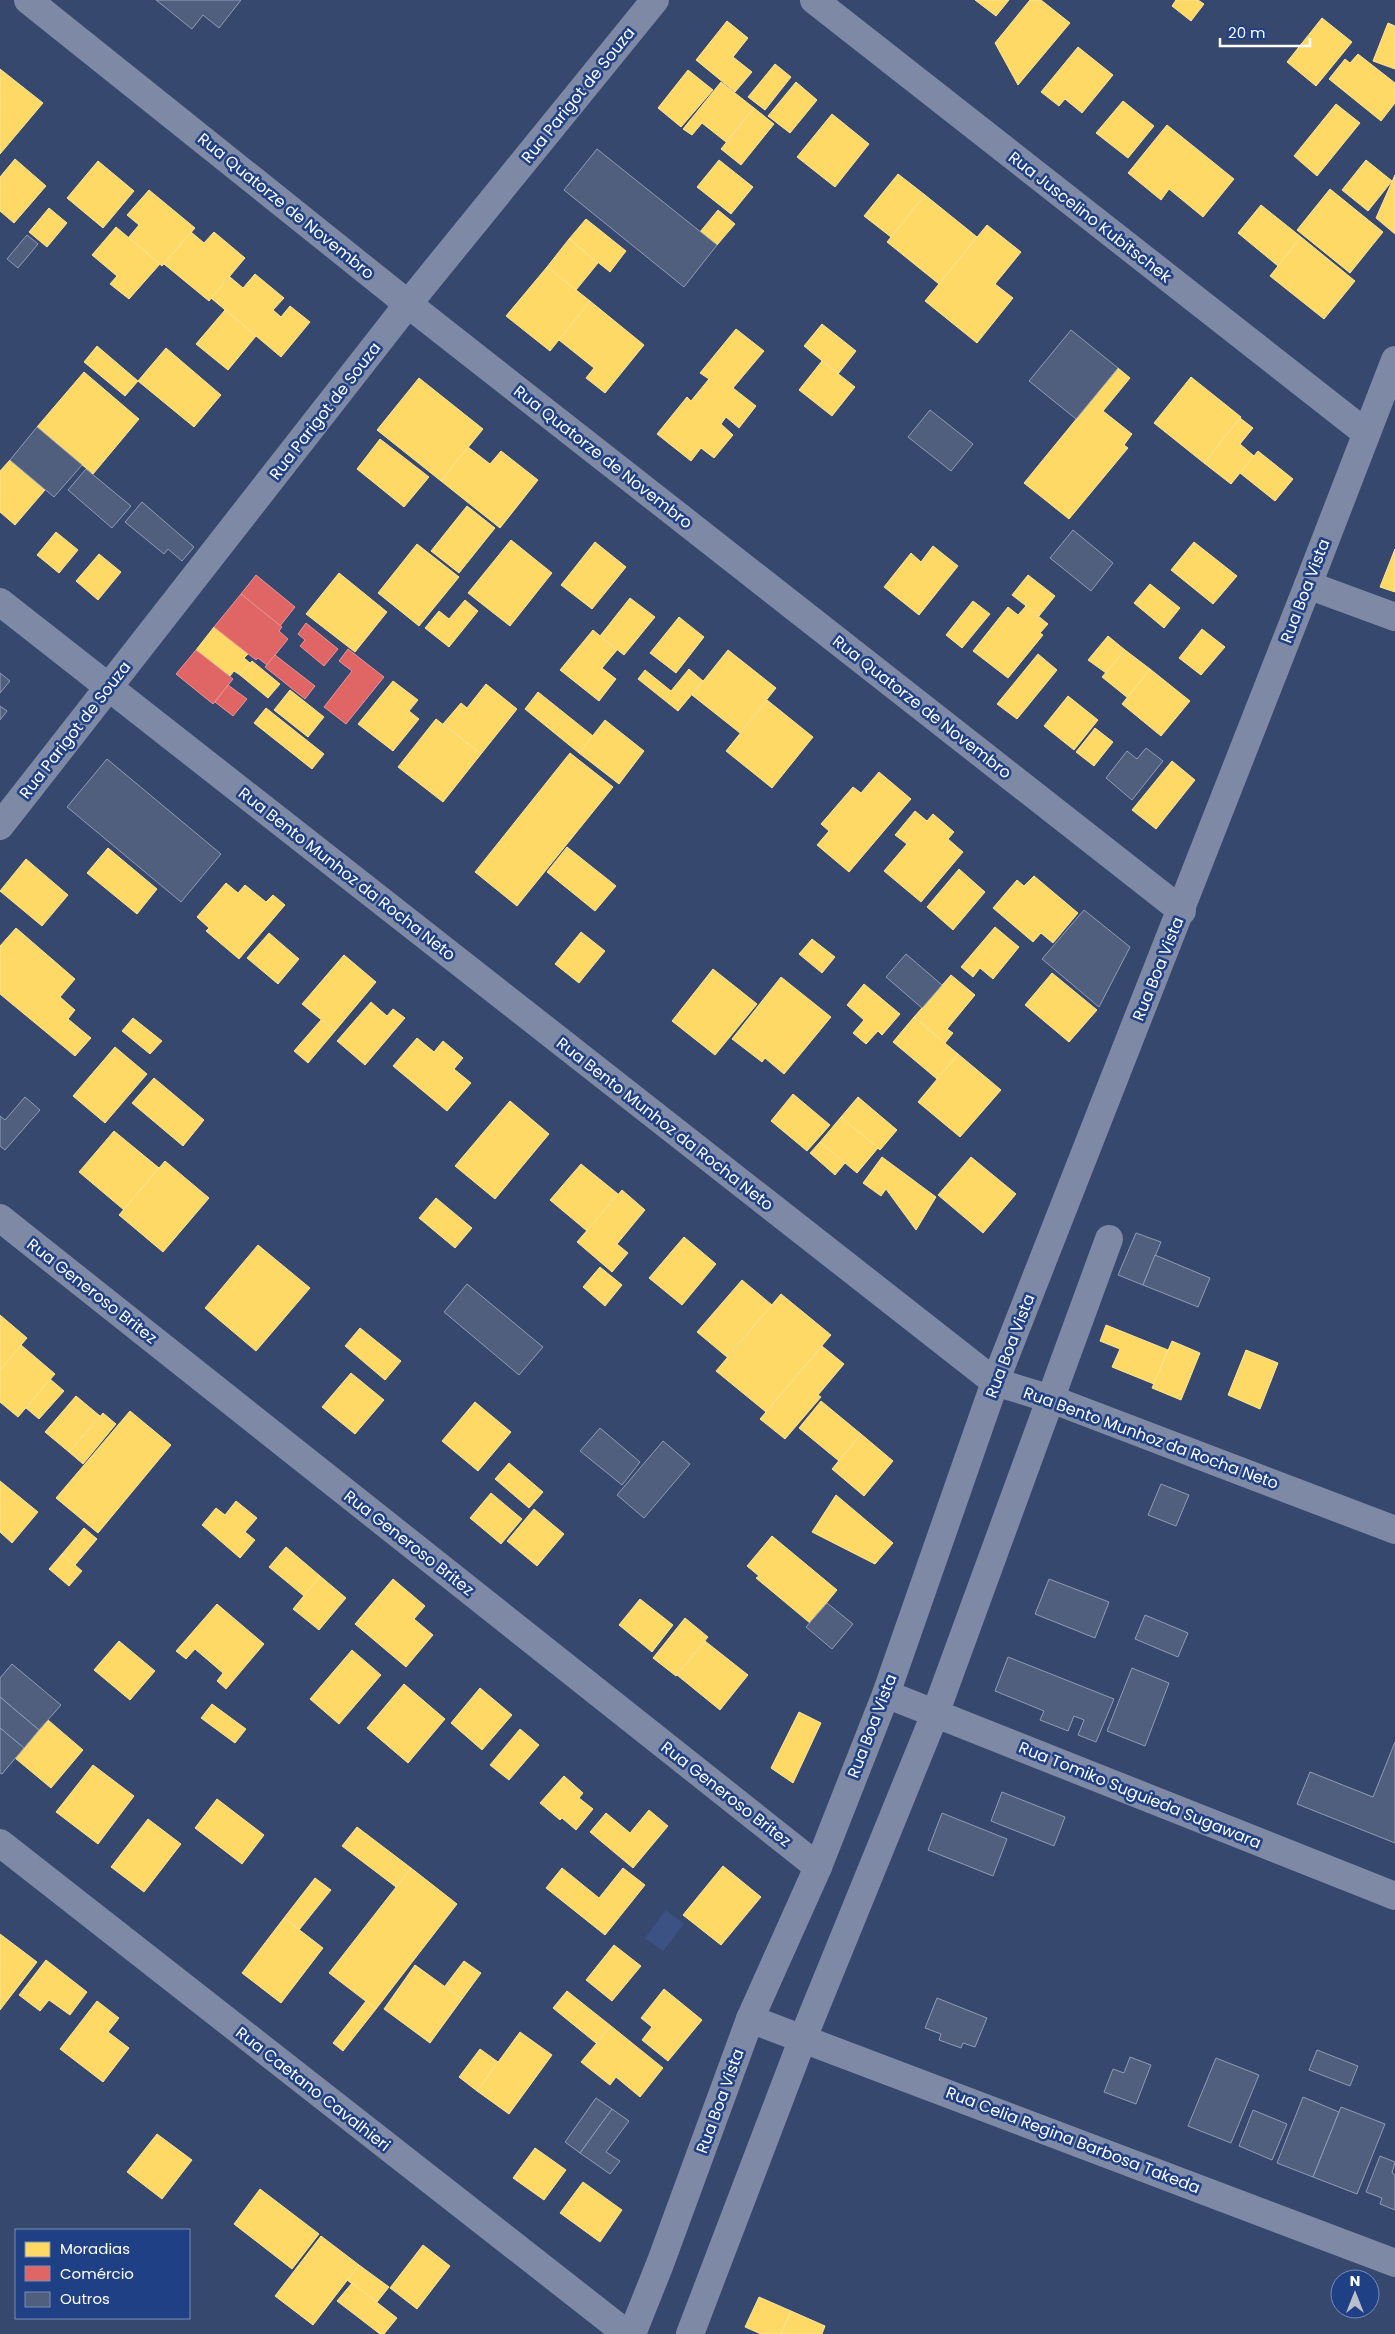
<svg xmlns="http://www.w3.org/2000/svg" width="1395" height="2334" font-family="Poppins,sans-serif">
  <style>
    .water { fill: #3c5285 }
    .homes { fill: #ffd966; stroke: #ffe494 }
    .shops { fill: #e06666; stroke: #e99494 }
    .building { fill: #515f7e; stroke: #919cb3 }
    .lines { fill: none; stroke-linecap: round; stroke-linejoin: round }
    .minor { stroke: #7e89a5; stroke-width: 28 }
    .tertiary { stroke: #7e89a5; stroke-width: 28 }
    .labels { text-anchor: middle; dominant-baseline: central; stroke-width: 5; stroke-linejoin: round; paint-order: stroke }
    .street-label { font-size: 16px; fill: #fff; stroke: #204086 }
  </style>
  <rect width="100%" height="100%" fill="#37486f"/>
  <polygon class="water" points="666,1910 684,1924 663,1951 645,1938"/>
  <g class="homes">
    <polygon points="975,0 1009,0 996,16"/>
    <polygon points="1030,0 1041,0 1070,23 1018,85 995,43"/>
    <polygon points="1176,0 1198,0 1204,4 1191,21 1172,6"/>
    <polygon points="1322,18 1352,42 1316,86 1287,62"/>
    <polygon points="727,21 748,38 733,57 752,72 735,92 696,60"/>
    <polygon points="1388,23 1395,26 1395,69 1373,61"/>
    <polygon points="1078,47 1113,75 1082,113 1065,99 1059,106 1041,92"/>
    <polygon points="1358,54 1395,83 1395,103 1381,121 1329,79 1345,59 1350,63"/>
    <polygon points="775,64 791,77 765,110 748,97"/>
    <polygon points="0,69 43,103 0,154"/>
    <polygon points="688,70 713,90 681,127 658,108"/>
    <polygon points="721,82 754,108 726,142 702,123 692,135 683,129"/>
    <polygon points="796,82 817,100 790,133 768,116"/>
    <polygon points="1123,101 1154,126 1128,158 1096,133"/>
    <polygon points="1336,104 1360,123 1317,176 1294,156"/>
    <polygon points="754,108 774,124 741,165 721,149"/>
    <polygon points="832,114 869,144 835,187 797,157"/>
    <polygon points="1167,125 1234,179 1203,217 1169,189 1161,200 1128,173"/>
    <polygon points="15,159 46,186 14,223 0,211 0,177"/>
    <polygon points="719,160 753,187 731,214 697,187"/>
    <polygon points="1366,160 1392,181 1368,211 1342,190"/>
    <polygon points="98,161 134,191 103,228 67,198"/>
    <polygon points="898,174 925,195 891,237 864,216"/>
    <polygon points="1395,175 1395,234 1376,218"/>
    <polygon points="1330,189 1383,232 1350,273 1297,230"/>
    <polygon points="149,190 195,228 162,266 128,238 139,225 127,215"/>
    <polygon points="925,195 977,237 939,284 887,242"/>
    <polygon points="1261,205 1301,237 1278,266 1238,233"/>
    <polygon points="49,208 67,223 47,247 29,232"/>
    <polygon points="718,210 735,224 717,245 700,232"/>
    <polygon points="586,219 626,251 610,272 569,239"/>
    <polygon points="987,225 1021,252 995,284 1013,298 977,343 925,301"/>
    <polygon points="116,227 160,264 129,299 110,284 117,276 92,255"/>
    <polygon points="191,232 204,243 214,232 245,258 209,301 164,264"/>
    <polygon points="1301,237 1355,281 1324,319 1270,276"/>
    <polygon points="569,239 598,263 576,290 547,267"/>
    <polygon points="547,267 590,301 550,351 506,316"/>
    <polygon points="255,274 284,298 273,310 281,317 290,306 310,322 281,357 211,298 230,277 243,288"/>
    <polygon points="590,301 644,345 605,393 586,378 594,368 559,340"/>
    <polygon points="225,310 256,336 228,370 196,344"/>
    <polygon points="822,324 856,351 838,374 804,346"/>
    <polygon points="736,329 764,351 733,388 756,406 739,428 726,417 721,424 733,435 714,458 701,448 691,461 657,434 687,397 691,401 709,379 700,373"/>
    <polygon points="97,346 138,381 125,396 84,362"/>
    <polygon points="166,348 221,395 194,427 138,381"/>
    <polygon points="822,361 855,387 832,416 799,390"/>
    <polygon points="1118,368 1130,378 1103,411 1132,434 1124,445 1128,448 1069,519 1024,483"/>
    <polygon points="84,372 139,419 93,474 37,427"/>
    <polygon points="1191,377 1241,417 1204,463 1154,423"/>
    <polygon points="419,378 483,429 441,481 377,430"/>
    <polygon points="1240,418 1253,428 1240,444 1254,456 1231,484 1204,463"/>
    <polygon points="380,439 429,477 404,507 357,469"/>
    <polygon points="468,447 490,464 501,451 538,480 500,528 441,481"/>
    <polygon points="1258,451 1293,479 1275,501 1240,473"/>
    <polygon points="10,460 45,490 15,525 0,512 0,471"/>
    <polygon points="467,506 495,528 459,573 431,551"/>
    <polygon points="56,532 78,550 59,573 37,555"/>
    <polygon points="511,540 552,573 510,626 468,593"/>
    <polygon points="595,542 626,567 592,609 561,585"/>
    <polygon points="1194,542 1237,576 1213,604 1171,570"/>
    <polygon points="417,544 459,577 419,626 378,593"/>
    <polygon points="933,546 958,566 919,615 884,587 911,553 921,562"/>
    <polygon points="1395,549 1395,592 1380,587"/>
    <polygon points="99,554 121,572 98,600 76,581"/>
    <polygon points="339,573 387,612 355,652 306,614"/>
    <polygon points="1028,575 1055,596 1039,616 1012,595"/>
    <polygon points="1150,584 1180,608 1164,628 1134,603"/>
    <polygon points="630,598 655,617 624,655 600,636"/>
    <polygon points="465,600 478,611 449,647 425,628 439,611 449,619"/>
    <polygon points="973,601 990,614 962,648 946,635"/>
    <polygon points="1026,606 1048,624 1040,633 1043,635 1008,678 973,651 1008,607 1018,615"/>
    <polygon points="679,617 704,637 676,673 650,653"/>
    <polygon points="214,627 248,654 244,658 250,663 240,675 234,671 230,676 196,650"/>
    <polygon points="1202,629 1225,647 1201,675 1179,658"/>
    <polygon points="593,630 617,650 602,668 616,679 599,701 560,670"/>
    <polygon points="1108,636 1125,650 1106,673 1088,660"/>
    <polygon points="728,650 776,688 740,733 692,695"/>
    <polygon points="1125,650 1150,669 1128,698 1102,677"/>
    <polygon points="1038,654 1057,670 1017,719 997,704"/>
    <polygon points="252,661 280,684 268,698 240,675"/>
    <polygon points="689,669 703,681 678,711 638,679 645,670 671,691"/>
    <polygon points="1150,669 1190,701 1161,736 1122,704"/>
    <polygon points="393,681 418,700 409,711 419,719 393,751 358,724"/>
    <polygon points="486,684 517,709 481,754 443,724 461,703 467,708"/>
    <polygon points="290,690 324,717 308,737 274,710"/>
    <polygon points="538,692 593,736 579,753 525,709"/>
    <polygon points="1068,696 1098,720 1074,750 1044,726"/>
    <polygon points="767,700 813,737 772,788 726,751"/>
    <polygon points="266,708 324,754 312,769 254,723"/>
    <polygon points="436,719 481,754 443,802 398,767"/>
    <polygon points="605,720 644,751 619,784 579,753"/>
    <polygon points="1095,728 1113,742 1094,766 1076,752"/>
    <polygon points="570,753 613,787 517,906 475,872"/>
    <polygon points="1172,761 1195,780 1156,829 1132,810"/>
    <polygon points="879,772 911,799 849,872 817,845 829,831 821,824 853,787 861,793"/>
    <polygon points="915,811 927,821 933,814 954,832 948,839 963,852 921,902 884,871 907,844 895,835"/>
    <polygon points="567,847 616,886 595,911 547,872"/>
    <polygon points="108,848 157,889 137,914 87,873"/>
    <polygon points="26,859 68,895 42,926 0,891"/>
    <polygon points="959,869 985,892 953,930 927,907"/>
    <polygon points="1034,876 1078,913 1053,943 1041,933 1033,942 993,908 1017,880 1024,886"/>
    <polygon points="226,883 238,893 245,885 266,902 273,895 285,905 239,959 206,931 209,928 197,917"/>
    <polygon points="995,927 1019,947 993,979 980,968 973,977 961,967"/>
    <polygon points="16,928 75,979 60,997 75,1010 68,1019 91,1038 75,1056 0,994 0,946"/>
    <polygon points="581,932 605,951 579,983 555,964"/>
    <polygon points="269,933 299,959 278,984 247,958"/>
    <polygon points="812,939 835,957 822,973 799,954"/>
    <polygon points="344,955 376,982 335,1031 302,1004"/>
    <polygon points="713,969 757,1004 715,1055 672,1021"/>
    <polygon points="1052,973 1097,1010 1069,1042 1025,1005"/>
    <polygon points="951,975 975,995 947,1029 953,1033 945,1043 914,1017"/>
    <polygon points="781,977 831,1017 784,1074 765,1058 762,1062 732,1039"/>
    <polygon points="864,984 900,1014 882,1035 878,1031 866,1044 853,1033 864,1020 847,1005"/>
    <polygon points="371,1002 387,1016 393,1009 405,1018 365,1065 337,1041"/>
    <polygon points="914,1017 958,1054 937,1079 893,1042"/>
    <polygon points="133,1018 162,1041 150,1054 122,1031"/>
    <polygon points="321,1020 335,1031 308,1063 294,1051"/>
    <polygon points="417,1038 434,1052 443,1041 463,1058 454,1069 471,1083 447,1111 393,1066"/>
    <polygon points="115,1047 147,1074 105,1123 73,1096"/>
    <polygon points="958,1054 1001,1090 960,1137 918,1102"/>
    <polygon points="154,1078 204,1120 183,1146 132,1103"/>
    <polygon points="793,1094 830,1125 807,1151 771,1121"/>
    <polygon points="858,1097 897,1130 880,1150 841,1117"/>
    <polygon points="510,1101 549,1134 495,1199 455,1166"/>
    <polygon points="841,1117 878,1148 857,1173 820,1142"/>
    <polygon points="114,1131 159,1168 124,1210 79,1172"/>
    <polygon points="820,1142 845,1163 835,1175 810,1153"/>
    <polygon points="882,1157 936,1197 916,1230 886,1189 881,1196 863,1183"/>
    <polygon points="971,1157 1016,1194 983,1233 938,1195"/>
    <polygon points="165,1161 209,1198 163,1252 119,1215"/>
    <polygon points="581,1164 618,1194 587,1231 550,1200"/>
    <polygon points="622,1190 645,1210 617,1244 628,1253 612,1272 577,1242"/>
    <polygon points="436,1198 472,1228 455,1248 419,1218"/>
    <polygon points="684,1237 716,1264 682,1305 649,1278"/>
    <polygon points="258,1245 310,1288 256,1351 205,1308"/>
    <polygon points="600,1267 622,1285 605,1306 583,1287"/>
    <polygon points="742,1280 772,1305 727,1357 697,1332"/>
    <polygon points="781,1294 831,1335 766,1412 716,1371"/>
    <polygon points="0,1315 27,1338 0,1370"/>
    <polygon points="1106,1325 1168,1350 1154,1384 1112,1367 1120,1349 1100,1341"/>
    <polygon points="360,1328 401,1361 385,1380 345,1346"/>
    <polygon points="1172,1341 1200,1353 1181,1400 1152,1388"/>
    <polygon points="21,1345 55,1374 18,1417 0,1402 0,1370"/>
    <polygon points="822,1346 844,1364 818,1395 821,1397 785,1439 760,1419"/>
    <polygon points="1246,1350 1278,1363 1260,1409 1228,1395"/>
    <polygon points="351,1373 384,1400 355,1434 322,1407"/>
    <polygon points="50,1379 64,1391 39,1419 26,1408"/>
    <polygon points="76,1396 100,1416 69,1452 45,1432"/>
    <polygon points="821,1401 861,1434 839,1461 799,1428"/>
    <polygon points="475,1402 511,1432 478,1471 442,1441"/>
    <polygon points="130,1411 171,1445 98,1533 56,1498"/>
    <polygon points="103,1413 116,1424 83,1464 69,1452"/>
    <polygon points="861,1434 893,1461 864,1496 832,1469"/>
    <polygon points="509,1463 543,1492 529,1508 495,1479"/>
    <polygon points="0,1481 38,1512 12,1543 0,1532"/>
    <polygon points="491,1493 522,1519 501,1544 470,1518"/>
    <polygon points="836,1495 893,1543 875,1564 812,1532"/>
    <polygon points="236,1501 257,1518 245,1532 255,1540 240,1558 202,1525 216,1508 225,1515"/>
    <polygon points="534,1509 564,1534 537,1566 507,1541"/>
    <polygon points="84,1528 97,1539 75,1565 62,1554"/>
    <polygon points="772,1536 837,1590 810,1623 756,1578 759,1576 747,1566"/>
    <polygon points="286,1547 320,1576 304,1596 269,1567"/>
    <polygon points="62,1554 82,1571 69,1586 49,1569"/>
    <polygon points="320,1576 346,1598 319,1630 293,1609"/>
    <polygon points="393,1579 425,1606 414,1619 433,1635 406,1667 355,1624"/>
    <polygon points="640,1599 673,1625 652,1652 619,1625"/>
    <polygon points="217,1604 264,1644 226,1689 217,1681 223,1673 195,1649 186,1659 176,1651"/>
    <polygon points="685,1618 708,1637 676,1676 653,1658"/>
    <polygon points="119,1641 155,1671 130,1700 94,1670"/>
    <polygon points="705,1641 748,1675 720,1710 677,1675"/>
    <polygon points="352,1650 381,1675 339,1724 310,1699"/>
    <polygon points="404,1684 445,1719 408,1763 367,1728"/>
    <polygon points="480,1688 512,1715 482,1750 451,1723"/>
    <polygon points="212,1704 246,1729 235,1743 201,1718"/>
    <polygon points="799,1712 821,1723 793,1783 771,1768"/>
    <polygon points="48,1720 83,1750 51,1788 15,1758"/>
    <polygon points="520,1729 539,1745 509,1780 490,1765"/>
    <polygon points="93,1765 134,1796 98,1844 56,1812"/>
    <polygon points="564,1776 583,1793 579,1798 593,1809 576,1830 562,1818 560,1820 540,1803"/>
    <polygon points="217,1799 264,1835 242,1864 195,1828"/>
    <polygon points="649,1810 668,1826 633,1868 590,1832 606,1813 630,1833"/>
    <polygon points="148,1819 181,1844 144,1892 111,1867"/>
    <polygon points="357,1827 411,1868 396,1887 342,1846"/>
    <polygon points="723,1866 761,1897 721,1945 683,1915"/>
    <polygon points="411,1868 457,1904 376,2009 329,1973"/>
    <polygon points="562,1868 599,1898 623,1868 645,1885 605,1935 546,1888"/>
    <polygon points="315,1878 331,1890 299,1930 284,1918"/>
    <polygon points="284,1918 323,1948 281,2003 242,1973"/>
    <polygon points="0,1934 37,1962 0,2010"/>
    <polygon points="614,1945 641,1966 612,2001 586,1980"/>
    <polygon points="46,1960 87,1992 70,2015 49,2000 40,2011 19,1995"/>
    <polygon points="464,1961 481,1973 462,1999 445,1986"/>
    <polygon points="415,1965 462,1999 430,2043 384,2009"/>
    <polygon points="664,1989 702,2020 668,2061 642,2040 652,2027 641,2018"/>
    <polygon points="567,1991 611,2026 596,2043 553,2008"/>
    <polygon points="97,2001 119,2018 108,2032 129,2048 103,2082 60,2049"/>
    <polygon points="366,2001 376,2009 343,2051 333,2043"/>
    <polygon points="611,2026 663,2068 640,2097 616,2077 610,2085 581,2062"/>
    <polygon points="520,2032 552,2055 509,2114 477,2091"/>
    <polygon points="480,2049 498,2062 477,2091 459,2077"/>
    <polygon points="157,2134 192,2160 162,2199 127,2172"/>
    <polygon points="535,2148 566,2170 544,2200 513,2178"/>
    <polygon points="583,2182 622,2210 600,2242 560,2213"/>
    <polygon points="260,2189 319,2234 292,2269 234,2224"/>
    <polygon points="321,2236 359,2265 313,2325 275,2296"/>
    <polygon points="423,2245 450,2266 417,2309 390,2288"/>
    <polygon points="359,2265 389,2287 377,2302 347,2280"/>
    <polygon points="352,2283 397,2318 384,2334 380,2334 337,2301"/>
    <polygon points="759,2297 791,2311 781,2334 761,2334 745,2327"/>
    <polygon points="791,2311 825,2326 822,2334 781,2334"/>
  </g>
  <g class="shops">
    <polygon points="256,575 295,607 280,626 241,594"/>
    <polygon points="241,594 282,627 279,631 288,639 267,665 258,658 256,660 214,627"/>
    <polygon points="306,623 338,649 324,666 300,646 305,640 298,634"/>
    <polygon points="348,649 384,677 346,724 324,707 352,671 339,661"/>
    <polygon points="196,650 233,679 213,704 176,674"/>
    <polygon points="275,655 315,686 305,699 265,667"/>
    <polygon points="228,685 247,699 233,716 215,702"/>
  </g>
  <g class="building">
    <polygon points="156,0 241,0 219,28 203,15 192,29"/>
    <polygon points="597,149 717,245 684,287 564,190"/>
    <polygon points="27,235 38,244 18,268 7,259"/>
    <polygon points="1071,330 1118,368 1076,419 1029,381"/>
    <polygon points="930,410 973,444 951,471 908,437"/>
    <polygon points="37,427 82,465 54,497 10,460"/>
    <polygon points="86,469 131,506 112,528 68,490"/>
    <polygon points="142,502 194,547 182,561 168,549 164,554 125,522"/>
    <polygon points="1073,530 1113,563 1091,591 1050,558"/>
    <polygon points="0,673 10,681 0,693"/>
    <polygon points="0,706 7,711 0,720"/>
    <polygon points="1146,748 1163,761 1132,800 1106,778 1127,751 1137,759"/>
    <polygon points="107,759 221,854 181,902 67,807"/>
    <polygon points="1084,910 1130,947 1099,1007 1042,959"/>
    <polygon points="906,954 942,985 922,1008 886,977"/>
    <polygon points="25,1097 40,1110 5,1150 0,1146 0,1116 5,1120"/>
    <polygon points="1136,1233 1161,1242 1143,1285 1118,1275"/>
    <polygon points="1155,1255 1210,1278 1198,1307 1143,1285"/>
    <polygon points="467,1284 543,1347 519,1375 444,1312"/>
    <polygon points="600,1428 640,1462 622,1485 580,1451"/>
    <polygon points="663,1441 690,1464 644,1518 617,1495"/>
    <polygon points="1161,1484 1189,1495 1176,1526 1148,1515"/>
    <polygon points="1049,1579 1109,1602 1095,1638 1035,1614"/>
    <polygon points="827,1603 853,1624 832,1649 806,1627"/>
    <polygon points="1145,1615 1188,1633 1178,1657 1135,1639"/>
    <polygon points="1008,1657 1114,1699 1096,1742 1078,1735 1084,1720 1074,1716 1068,1731 1040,1720 1044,1711 995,1691"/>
    <polygon points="12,1664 61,1705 39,1730 0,1697 0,1678"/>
    <polygon points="1132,1668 1169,1683 1145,1746 1107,1731"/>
    <polygon points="0,1697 39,1730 24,1748 0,1728"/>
    <polygon points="0,1728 24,1748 2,1774 0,1773"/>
    <polygon points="1395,1742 1395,1843 1297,1804 1310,1772 1373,1797"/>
    <polygon points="1002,1792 1065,1817 1054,1846 991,1821"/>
    <polygon points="942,1813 1007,1839 993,1876 928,1850"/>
    <polygon points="937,1998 987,2018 975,2047 963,2043 961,2048 939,2040 941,2034 925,2028"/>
    <polygon points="1317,2050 1358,2066 1350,2086 1309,2070"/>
    <polygon points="1130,2057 1151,2065 1136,2104 1104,2092 1113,2069 1124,2073"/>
    <polygon points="1216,2058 1259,2075 1231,2143 1188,2126"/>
    <polygon points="1303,2097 1339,2112 1313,2177 1277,2163"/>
    <polygon points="596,2098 612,2109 580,2153 565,2142"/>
    <polygon points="1341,2107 1385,2124 1357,2194 1313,2177"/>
    <polygon points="612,2109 629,2121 606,2152 620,2161 610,2174 580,2153"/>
    <polygon points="1253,2110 1287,2124 1272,2160 1239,2146"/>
    <polygon points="1380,2156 1395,2162 1392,2173 1395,2175 1395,2210 1380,2204 1382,2198 1366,2192"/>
  </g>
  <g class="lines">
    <g class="minor">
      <polyline points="28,0 408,304 1182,911"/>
      <polyline points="814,0 1366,433"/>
      <polyline points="0,602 995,1382 1051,1399 1395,1530"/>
      <polyline points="0,826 408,304 655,0"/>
      <polyline points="0,1218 818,1867"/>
      <polyline points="886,1694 1395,1896"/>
      <polyline points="0,1843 627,2334"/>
      <polyline points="750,2019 1395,2263"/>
      <polyline points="632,2334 660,2264 750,2019 818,1867 886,1694 995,1382 1308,585"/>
      <polyline points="690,2334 803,2038 935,1714 1109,1239"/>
    </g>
    <polyline class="tertiary" points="1395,360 1308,585 1395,617"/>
  </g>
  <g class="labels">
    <g class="street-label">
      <text transform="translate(578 95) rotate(-51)">Rua Parigot de Souza</text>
      <text transform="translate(286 206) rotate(39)">Rua Quatorze de Novembro</text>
      <text transform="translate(1090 217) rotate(38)">Rua Juscelino Kubitschek</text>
      <text transform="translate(325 411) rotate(-52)">Rua Parigot de Souza</text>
      <text transform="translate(603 457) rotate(38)">Rua Quatorze de Novembro</text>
      <text transform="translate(1305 591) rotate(-69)">Rua Boa Vista</text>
      <text transform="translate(922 707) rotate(38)">Rua Quatorze de Novembro</text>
      <text transform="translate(75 730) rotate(-52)">Rua Parigot de Souza</text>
      <text transform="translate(347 874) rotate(38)">Rua Bento Munhoz da Rocha Neto</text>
      <text transform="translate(1158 969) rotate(-68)">Rua Boa Vista</text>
      <text transform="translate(665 1124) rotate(38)">Rua Bento Munhoz da Rocha Neto</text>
      <text transform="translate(92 1291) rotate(38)">Rua Generoso Britez</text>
      <text transform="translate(1010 1346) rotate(-69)">Rua Boa Vista</text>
      <text transform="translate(1151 1438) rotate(20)">Rua Bento Munhoz da Rocha Neto</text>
      <text transform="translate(409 1543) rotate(38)">Rua Generoso Britez</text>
      <text transform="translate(872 1726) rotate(-69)">Rua Boa Vista</text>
      <text transform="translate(726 1794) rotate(38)">Rua Generoso Britez</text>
      <text transform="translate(1140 1795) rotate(22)">Rua Tomiko Suguieda Sugawara</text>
      <text transform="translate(313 2089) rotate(38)">Rua Caetano Cavalhieri</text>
      <text transform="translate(720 2101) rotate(-70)">Rua Boa Vista</text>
      <text transform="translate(1073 2140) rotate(21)">Rua Celia Regina Barbosa Takeda</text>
    </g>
  </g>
  <rect x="15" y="2229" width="175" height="90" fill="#204086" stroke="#798cb6"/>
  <rect x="25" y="2242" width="25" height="15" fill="#ffd966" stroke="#798cb6"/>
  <text x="60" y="2254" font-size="15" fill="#ffffff">Moradias</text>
  <rect x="25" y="2266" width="25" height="15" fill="#e06666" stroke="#798cb6"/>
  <text x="60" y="2279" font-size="15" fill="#ffffff">Comércio</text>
  <rect x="25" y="2292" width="25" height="15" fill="#515f7e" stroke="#798cb6"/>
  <text x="60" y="2304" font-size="15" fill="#ffffff">Outros</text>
  <g transform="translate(1355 2294)"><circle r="24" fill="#204086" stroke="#798cb6"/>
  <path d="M0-4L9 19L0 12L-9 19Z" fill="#b9bfcd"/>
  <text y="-8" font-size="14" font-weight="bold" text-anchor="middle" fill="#ffffff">N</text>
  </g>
  <path d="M1220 38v8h90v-8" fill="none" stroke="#ffffff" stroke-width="2.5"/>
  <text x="1228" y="38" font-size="15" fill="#ffffff" stroke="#204086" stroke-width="4" paint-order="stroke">20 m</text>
</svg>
